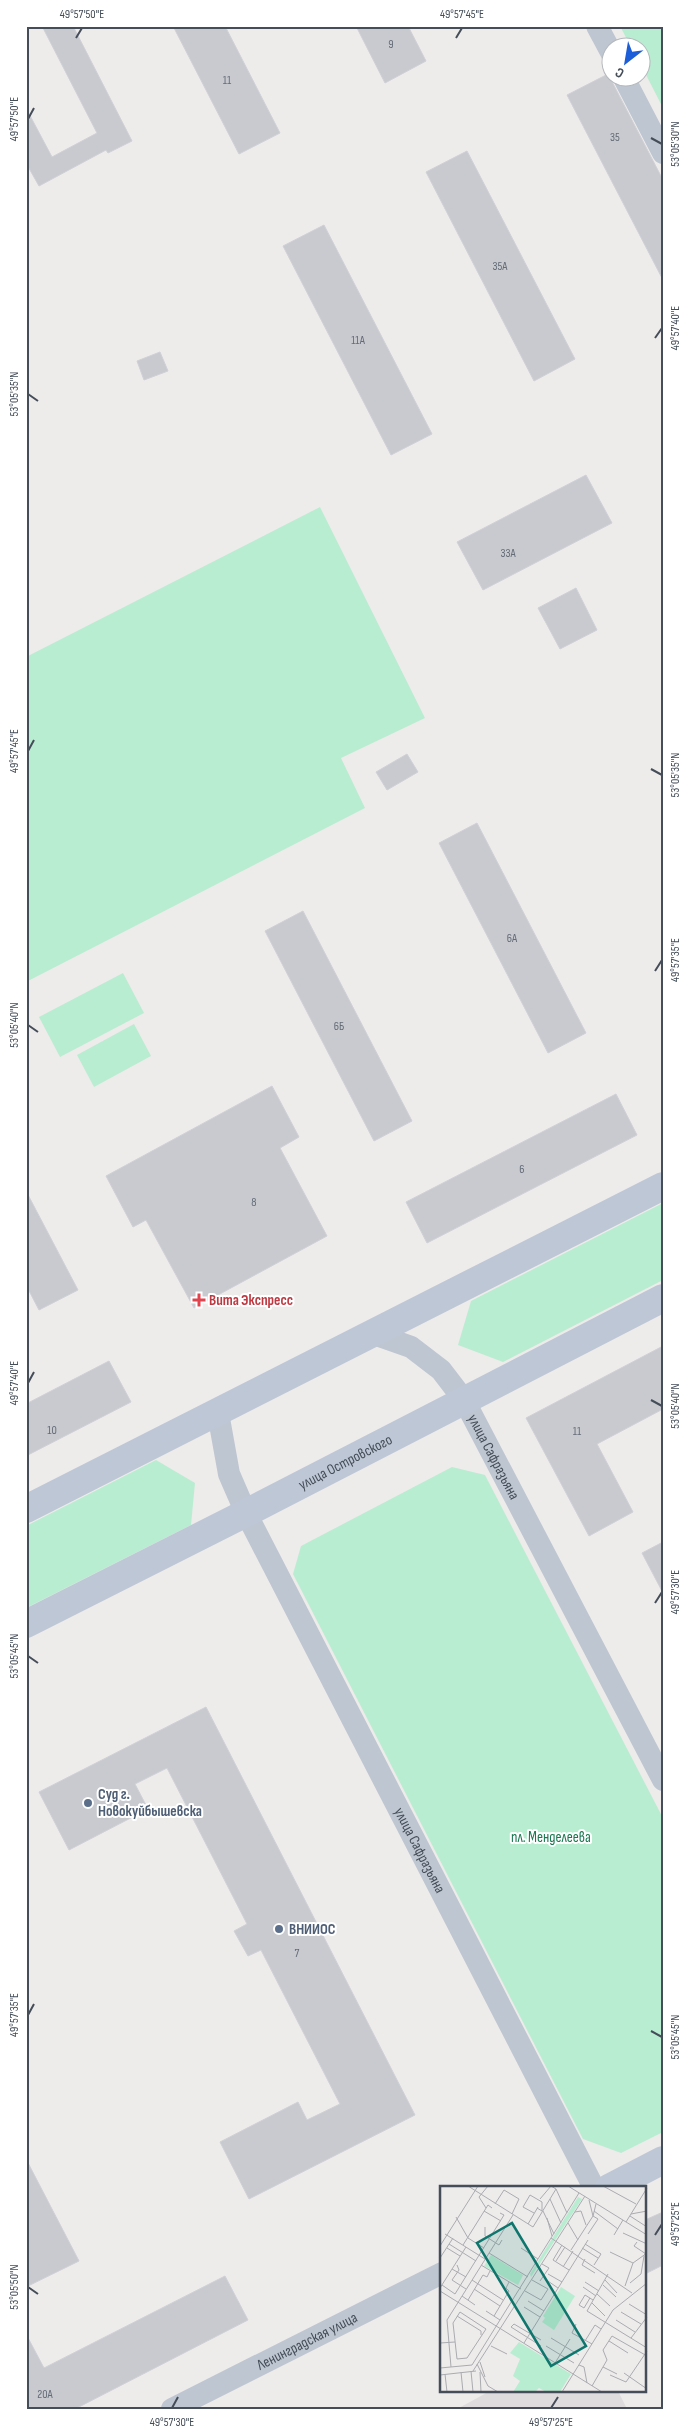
<svg xmlns="http://www.w3.org/2000/svg" width="689" height="2435" font-family="'Sofia Sans Condensed',sans-serif">
  <style>
    .education { fill: #dfdcdd }
    .green { fill: #b9edd1 }
    .building { fill: #c8cad0; stroke: #cfd1d7 }
    .lines { fill: none; stroke-linecap: round; stroke-linejoin: round }
    .street { stroke: #bec6d1; stroke-width: 22 }
    .secondary { stroke: #bec7d5; stroke-width: 28 }
    .ticks { fill: none; stroke: #444d58; stroke-width: 2 }
    .health-dot { fill: #e0444e; stroke: #fff; stroke-width: 2 }
    .service-dot { fill: #5c6f8a; stroke: #fff; stroke-width: 2 }
    .labels { text-anchor: middle; dominant-baseline: central; stroke-width: 4; stroke-linejoin: round; paint-order: stroke }
    .number-label { font-size: 12px; fill: #656c76 }
    .health-label { font-size: 15px; font-weight: bold; fill: #be3a42; stroke: #fff; text-anchor: start }
    .street-label { font-size: 15px; fill: #444d58; stroke: #fff }
    .service-label { font-size: 15px; font-weight: bold; fill: #4e5e75; stroke: #fff; text-anchor: start }
    .park-label { font-size: 15px; fill: #187750; stroke: #fff }
    .inset-road { fill: none; stroke: #aaacb0; stroke-width: 1 }
    .view { fill: #0f766e; fill-opacity: 0.15; stroke: #0f766e; stroke-width: 2.5 }
    .inset-edge { fill: none; stroke: #444d58; stroke-width: 2.5 }
    .neatline { fill: none; stroke: #444d58; stroke-width: 2 }
    .ticks-label { font-size: 12px; text-anchor: middle; fill: #444d58 }
  </style>
  <rect width="100%" height="100%" fill="#eeebeb"/>
  <polygon class="education" points="490,2391 618,2391 627,2409 457,2409"/>
  <g class="green">
    <polygon points="620,26 663,26 663,108 642,67 642,48 631,47"/>
    <polygon points="320,507 425,718 341,758 365,808 26,982 26,657"/>
    <polygon points="123,973 144,1013 60,1057 39,1017"/>
    <polygon points="134,1024 151,1056 94,1087 77,1055"/>
    <polygon points="663,1203 663,1280 503,1362 458,1345 471,1301"/>
    <polygon points="156,1460 195,1483 191,1525 26,1608 26,1526"/>
    <polygon points="452,1467 485,1475 663,1818 663,2132 621,2153 583,2139 293,1574 301,1546"/>
  </g>
  <g class="building">
    <polygon points="42,26 73,26 132,141 108,153 106,150 39,186 26,163 26,108 52,157 97,133"/>
    <polygon points="173,26 225,26 280,133 239,154"/>
    <polygon points="356,26 408,26 426,61 385,83"/>
    <polygon points="608,74 663,180 663,280 567,95"/>
    <polygon points="467,151 575,359 534,381 426,172"/>
    <polygon points="324,225 432,434 391,455 283,246"/>
    <polygon points="160,352 168,371 144,380 137,361"/>
    <polygon points="586,475 612,523 483,590 457,542"/>
    <polygon points="576,588 597,630 560,649 538,608"/>
    <polygon points="407,754 418,772 387,790 376,772"/>
    <polygon points="477,823 586,1033 548,1053 439,843"/>
    <polygon points="303,911 412,1121 374,1141 265,931"/>
    <polygon points="272,1086 299,1137 280,1148 327,1236 194,1308 146,1220 133,1227 106,1176"/>
    <polygon points="616,1094 637,1135 427,1243 406,1202"/>
    <polygon points="26,1191 78,1290 39,1310 26,1285"/>
    <polygon points="663,1346 663,1409 597,1444 633,1512 589,1536 526,1418"/>
    <polygon points="109,1361 131,1402 26,1456 26,1404"/>
    <polygon points="663,1542 663,1593 642,1553"/>
    <polygon points="206,1707 415,2115 249,2199 220,2142 298,2102 307,2120 340,2104 261,1950 248,1956 234,1931 247,1924 167,1768 135,1784 148,1809 69,1850 39,1792"/>
    <polygon points="26,2159 79,2261 26,2287"/>
    <polygon points="663,2212 663,2265 645,2274 645,2220"/>
    <polygon points="225,2276 248,2320 75,2409 26,2409 26,2334 44,2368"/>
  </g>
  <g class="lines">
    <g class="street">
      <polyline points="597,26 612,54"/>
      <polyline points="624,78 663,153"/>
      <path id="s1" d="M374,1334L411,1347L441,1370L464,1400L663,1780"/>
      <path id="s2" d="M218,1413L229,1474L246,1513L594,2188"/>
      <path id="s3" d="M172,2409L442,2273"/>
    </g>
    <g class="secondary">
      <polyline points="26,1509 663,1186"/>
      <path id="s4" d="M26,1624L246,1513L663,1298"/>
      <polyline points="609,2188 663,2160"/>
    </g>
  </g>
  <path class="ticks" d="M76,38L82,28M456,38L462,28M28,119L34,108M651,138L662,144M655,338L662,328M28,394L38,401M28,751L34,740M651,769L662,775M655,971L662,960M28,1025L38,1032M28,1383L34,1372M651,1400L662,1406M655,1603L662,1592M28,1656L38,1663M28,2015L34,2004M651,2031L662,2037M655,2235L662,2224M28,2287L38,2294M172,2408L178,2397M551,2408L558,2397"/>
  <path class="health-dot" d="M196.5 1292.5h5v5h5v5h-5v5h-5v-5h-5v-5h5z"/>
  <g class="service-dot">
    <circle cx="88" cy="1803" r="5"/>
    <circle cx="279" cy="1929" r="5"/>
  </g>
  <g class="labels">
    <g class="number-label">
      <text x="391" y="44">9</text>
      <text x="227" y="80">11</text>
      <text x="615" y="137">35</text>
      <text x="500" y="266">35А</text>
      <text x="358" y="340">11А</text>
      <text x="508" y="553">33А</text>
      <text x="512" y="938">6А</text>
      <text x="339" y="1026">6Б</text>
      <text x="522" y="1169">6</text>
      <text x="254" y="1202">8</text>
      <text x="52" y="1430">10</text>
      <text x="577" y="1431">11</text>
      <text x="297" y="1953">7</text>
      <text x="45" y="2394">20А</text>
    </g>
    <g class="health-label">
      <text x="209" y="1300">Вита Экспресс</text>
    </g>
    <g class="street-label">
      <text stroke="none"><textPath href="#s1" startOffset="179">улица Сафразьяна</textPath></text>
      <text stroke="none"><textPath href="#s4" startOffset="358">улица Островского</textPath></text>
      <text stroke="none"><textPath href="#s2" startOffset="484">улица Сафразьяна</textPath></text>
      <text stroke="none"><textPath href="#s3" startOffset="151">Ленинградская улица</textPath></text>
    </g>
    <g class="service-label">
      <text x="98" y="1794">Суд г.<tspan x="98" dy="17">Новокуйбышевска</tspan></text>
      <text x="289" y="1929">ВНИИОС</text>
    </g>
    <g class="park-label">
      <text x="551" y="1837">пл. Менделеева</text>
    </g>
  </g>
  <g transform="translate(440 2186)">
    <rect width="206" height="206" fill="#eeebeb"/>
    <path d="M138,11L142,13L91,91L90,88ZM51,69L83,89L78,99L44,80ZM121,101L135,110L114,144L102,136L105,132L103,130ZM79,156L131,188L120,206H106L99,202L95,206H73L80,195L73,190L80,173L70,167Z" fill="#b9edd1"/>
    <path class="inset-road" d="M28,0L93,41L116,3M111,0L116,3L127,27M128,0L207,49M163,0L196,18M100,13L111,0M110,13L121,37M55,18L64,4L79,13L72,28M46,22L39,11L48,0M44,25L61,35M103,25L114,48M154,25L178,43M135,26L141,25L146,39M94,27L83,21L90,9L102,16V25L97,22M191,28L207,25M190,30L207,41M16,31L28,52L44,62M107,32L112,50M186,36L207,2M128,37L138,54M88,38L98,21M45,41V50L59,59L62,54M183,47L207,58M5,48L45,73M148,48L158,33L153,30L149,14M174,49L183,34M111,52L192,107M197,56L194,60L206,68M9,58L36,75M145,58L161,68L154,79M23,59L48,19L52,22M122,59L113,74L129,84M0,60L38,0M7,62L20,70M81,62L98,73M142,62L158,72M131,64L153,30L156,18M170,66L193,77M49,67L88,91M0,72L13,52M145,73L142,79L155,87M116,75L125,61M17,79L19,84L12,94L26,103M41,79L81,103M123,81L133,65M12,83L26,91M108,88L122,96M168,88L147,125L207,162M105,93L118,102M32,94L63,114M165,94L177,107M100,95L109,82L102,78M145,96L159,105M190,97L201,88L204,70M2,99L15,108L64,29L60,27M163,99L176,111M185,100L193,77L207,67M143,101L156,110M0,102L26,61M34,103L60,120M0,105L162,206M85,105L101,114L108,103L92,94M157,108L170,120M22,110L35,119M150,112L144,122L139,119L145,109L153,114M28,114L43,89L47,91L50,85M88,115L104,125M152,117L165,130M189,118L207,129M84,121L100,131M46,125L60,134M20,126L46,143L27,172L17,173L13,137ZM181,126L201,138M17,130L41,145V149M54,130L69,105L66,102L69,96M176,134L195,146M136,138L132,147L152,158M111,152L139,169M191,152L207,131M101,154L74,138L71,141L101,160M145,155L155,139L161,143M169,155L188,167M0,157L15,156M84,157L148,54M51,160L67,168M106,160L134,177M40,176L45,191M115,177L130,153M37,178L48,200L58,206M32,179L139,7M139,179L144,181L147,197M11,181L7,134L73,29M163,181L177,188M0,182L32,179M31,185L33,206M33,185L145,10M21,186L23,206M40,186L41,206M184,187L207,203M5,188L7,206M0,189L36,185M170,189L186,196L207,165M152,200L167,174L163,164L172,150L207,170M122,206L173,124L207,97"/>
    <path class="view" d="M72,37L146,160L111,180L37,57Z"/>
    <rect width="206" height="206" class="inset-edge"/>
  </g>
  <rect width="689" height="2435" fill="none" stroke="#ffffff" stroke-width="55"/>
  <g transform="translate(626 62) rotate(211)"><circle r="24" fill="#ffffff" stroke="#b4b8bc"/>
  <path d="M0-4L9 19L0 12L-9 19Z" fill="#1c5dd8"/>
  <text y="-8" font-size="14" font-weight="bold" text-anchor="middle" fill="#444d58">С</text>
  </g>
  <rect x="28" y="28" width="634" height="2380" class="neatline"/>
  <g class="ticks-label">
    <text x="82" y="18">49°57'50"E</text>
    <text x="462" y="18">49°57'45"E</text>
    <text transform="translate(14 119) rotate(-90)" y="4">49°57'50"E</text>
    <text transform="translate(675 144) rotate(-90)" y="4">53°05'30"N</text>
    <text transform="translate(675 328) rotate(-90)" y="4">49°57'40"E</text>
    <text transform="translate(14 394) rotate(-90)" y="4">53°05'35"N</text>
    <text transform="translate(14 751) rotate(-90)" y="4">49°57'45"E</text>
    <text transform="translate(675 775) rotate(-90)" y="4">53°05'35"N</text>
    <text transform="translate(675 960) rotate(-90)" y="4">49°57'35"E</text>
    <text transform="translate(14 1025) rotate(-90)" y="4">53°05'40"N</text>
    <text transform="translate(14 1383) rotate(-90)" y="4">49°57'40"E</text>
    <text transform="translate(675 1406) rotate(-90)" y="4">53°05'40"N</text>
    <text transform="translate(675 1592) rotate(-90)" y="4">49°57'30"E</text>
    <text transform="translate(14 1656) rotate(-90)" y="4">53°05'45"N</text>
    <text transform="translate(14 2015) rotate(-90)" y="4">49°57'35"E</text>
    <text transform="translate(675 2037) rotate(-90)" y="4">53°05'45"N</text>
    <text transform="translate(675 2224) rotate(-90)" y="4">49°57'25"E</text>
    <text transform="translate(14 2287) rotate(-90)" y="4">53°05'50"N</text>
    <text x="172" y="2426">49°57'30"E</text>
    <text x="551" y="2426">49°57'25"E</text>
  </g>
</svg>
